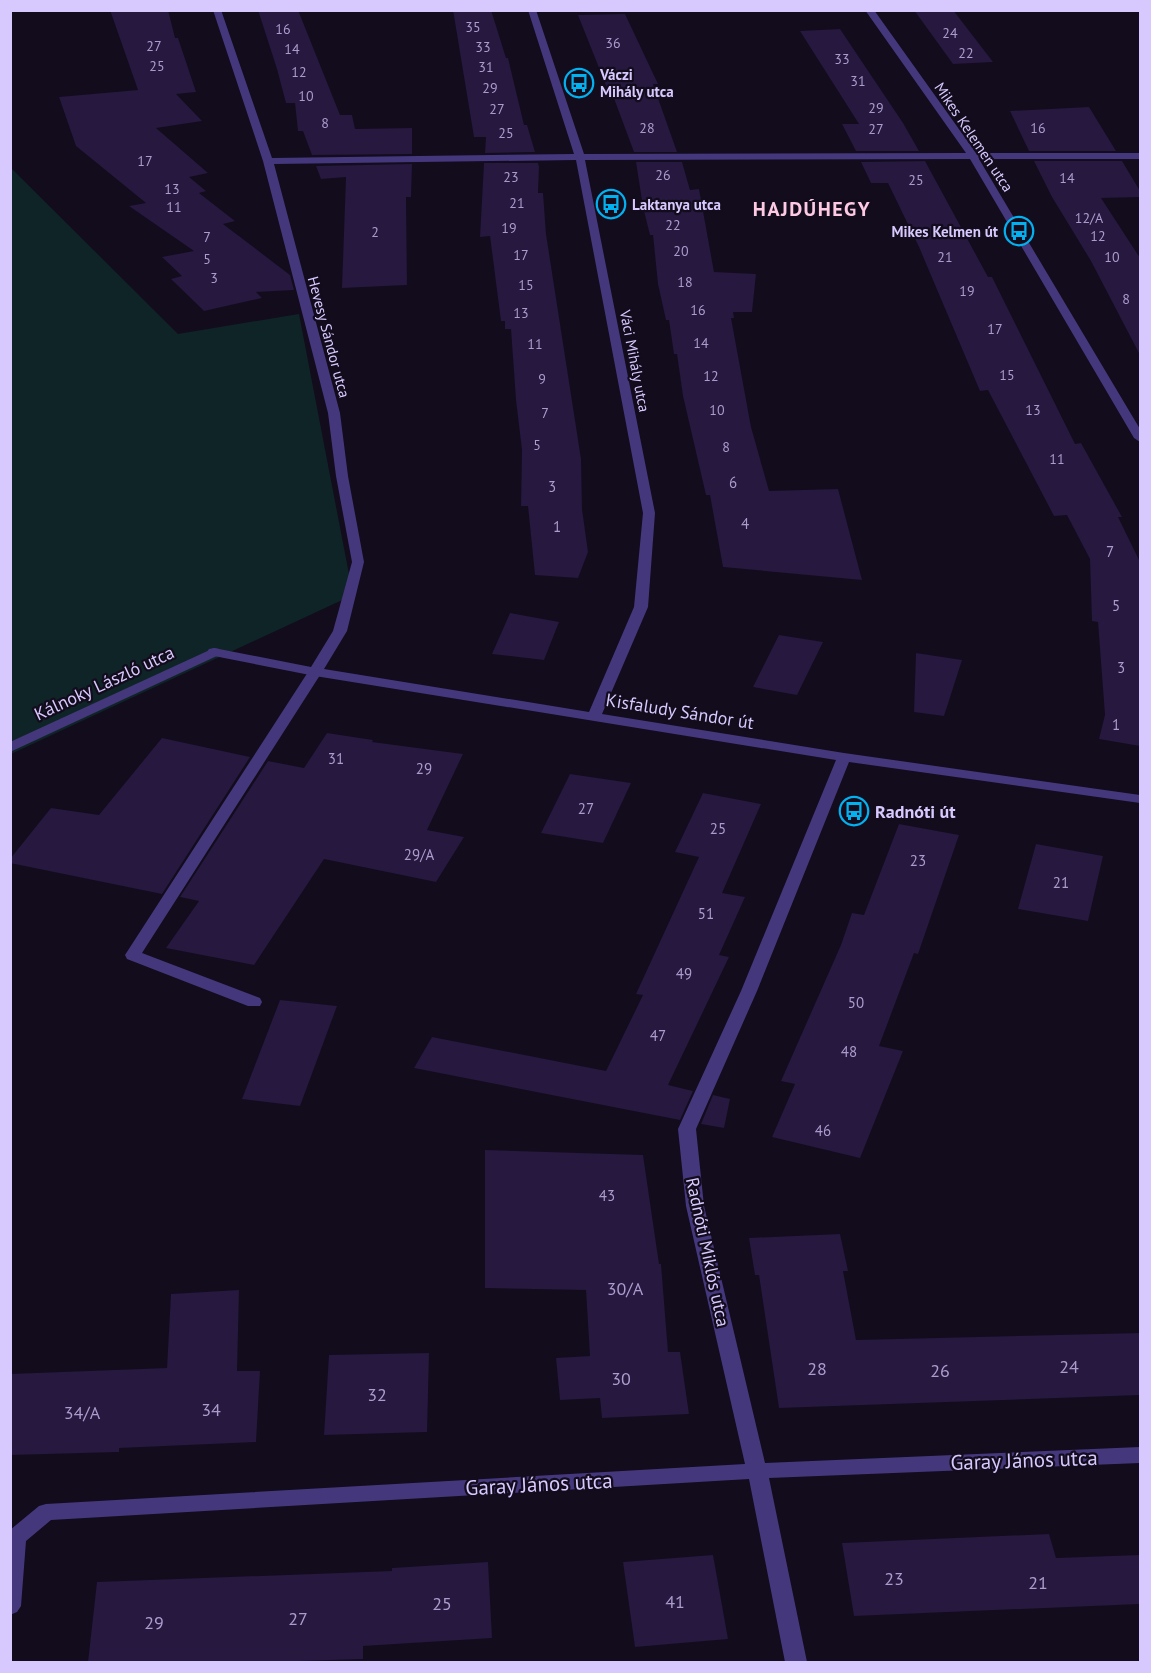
<svg xmlns="http://www.w3.org/2000/svg" width="1151" height="1673" font-family="'PT Sans',sans-serif">
  <style>
    .green { fill: #0f2427 }
    .building { fill: #26183e }
    .lines { fill: none; stroke-linecap: round; stroke-linejoin: round }
    .lane { fill: #45377c; fill-rule: evenodd }
    .street { fill: #45377c; fill-rule: evenodd }
    .labels { text-anchor: middle; dominant-baseline: central; stroke-width: 4.5; stroke-linejoin: round; paint-order: stroke }
    .far-number-label { font-size: 14px; fill: #ab9cce }
    .far-poi-label { font-size: 15px; font-weight: bold; fill: #d7c8fe; stroke: #120c1d; text-anchor: start }
    .far-street-label { font-size: 15px; fill: #d7c8fe; stroke: #120c1d }
    .number-label { font-size: 15px; fill: #ab9cce }
    .street-label { font-size: 18px; fill: #d7c8fe; stroke: #120c1d }
    .poi-label { font-size: 18px; font-weight: bold; fill: #d7c8fe; stroke: #120c1d; text-anchor: start }
    .near-number-label { font-size: 18px; fill: #ab9cce }
    .far-district-label { font-size: 20px; font-weight: bold; letter-spacing: 1.5px; fill: #fecae3; stroke: #120c1d }
    .near-street-label { font-size: 21px; fill: #d7c8fe; stroke: #120c1d }
  </style>
  <rect width="100%" height="100%" fill="#120c1d"/>
  <polygon class="green" points="10,167 178,334 299,314 353,595 11,754"/>
  <g class="building">
    <polygon points="110,10 168,10 175,38 178,38 196,92 176,94 202,121 156,128 208,173 189,177 206,191 199,193 235,221 223,224 290,275 294,290 256,292 262,298 204,311 171,279 182,276 162,257 194,251 129,206 146,203 76,146 59,97 138,90"/>
    <polygon points="258,10 298,10 340,115 352,115 355,129 412,128 412,154 312,155 303,131 298,131 295,103 286,103 277,69"/>
    <polygon points="453,10 491,10 506,58 508,58 524,125 527,125 535,152 485,153 486,137 474,137"/>
    <polygon points="914,10 953,10 993,62 953,64"/>
    <polygon points="625,14 658,84 653,84 677,152 634,152 612,93 609,93 578,15"/>
    <polygon points="840,29 903,123 919,151 856,151 842,124 859,124 800,31"/>
    <polygon points="1089,107 1116,151 1029,151 1010,111"/>
    <polygon points="925,161 988,277 992,277 1075,444 1081,443 1122,517 1118,517 1140,562 1140,746 1099,739 1105,715 1098,622 1092,621 1090,559 1067,515 1054,516 988,390 980,391 919,247 888,183 871,183 861,162"/>
    <polygon points="1034,161 1122,161 1140,191 1140,197 1101,198 1140,258 1140,355 1091,261 1052,197"/>
    <polygon points="636,162 682,162 690,190 699,189 714,272 756,274 752,312 733,312 734,318 731,318 751,427 769,491 838,489 862,580 723,567 710,495 706,495 683,396 677,354 674,354 669,320 666,320 658,284 653,235 650,235 643,207"/>
    <polygon points="484,163 538,163 539,167 538,193 543,193 546,234 581,459 582,509 588,552 578,578 535,575 528,506 521,506 522,450 516,400 511,329 505,329 505,321 501,321 490,236 480,237"/>
    <polygon points="412,164 411,197 406,197 407,285 342,288 346,177 321,179 316,166"/>
    <polygon points="510,613 559,622 544,660 492,654"/>
    <polygon points="779,635 823,642 797,695 753,687"/>
    <polygon points="916,653 962,660 944,716 914,712"/>
    <polygon points="327,733 373,740 372,742 463,754 427,830 464,837 436,882 324,859 254,965 166,948 199,901 180,897 268,761 304,768"/>
    <polygon points="162,738 250,757 162,894 10,863 10,859 51,808 99,815"/>
    <polygon points="570,774 631,783 603,843 541,833"/>
    <polygon points="703,793 761,804 722,893 745,897 719,955 729,957 668,1085 693,1091 680,1120 414,1068 432,1037 606,1071 643,995 636,994 699,857 675,852"/>
    <polygon points="899,824 959,835 918,954 914,953 879,1046 903,1051 860,1158 772,1137 795,1084 781,1081 841,945 852,913 864,915"/>
    <polygon points="1036,844 1103,856 1088,921 1018,909"/>
    <polygon points="280,1000 337,1006 300,1106 242,1099"/>
    <polygon points="713,1095 730,1099 724,1128 701,1124"/>
    <polygon points="485,1150 643,1155 659,1264 661,1264 668,1352 680,1352 689,1414 602,1418 600,1398 560,1400 556,1358 590,1356 586,1290 485,1288"/>
    <polygon points="840,1234 848,1271 843,1271 856,1340 1140,1333 1140,1395 779,1408 759,1275 755,1275 749,1238"/>
    <polygon points="239,1290 237,1371 260,1371 256,1442 119,1448 119,1452 10,1455 10,1374 167,1368 171,1294"/>
    <polygon points="429,1353 427,1432 324,1435 329,1355"/>
    <polygon points="1049,1534 1056,1558 1140,1555 1140,1604 854,1616 842,1543"/>
    <polygon points="713,1555 728,1639 635,1647 623,1562"/>
    <polygon points="488,1562 492,1638 363,1646 363,1659 267,1662 88,1662 97,1582 392,1571 392,1568"/>
  </g>
  <g class="lines">
    <g class="lane">
      <polygon points="214,648 219,649 221,652 219,655 10,752 10,742"/>
      <polygon points="315,668 322,672 142,953 260,998 262,1002 260,1006 248,1006 127,959 125,955 308,672"/>
    </g>
    <path class="street" d="M213,10H221L272,158L574,154L528,10H536L584,154L966,153L865,10H874L976,153H1140V159H979L1140,429V442L1134,438L970,159L585,160L655,513L648,607L602,714L844,753L1140,795V803L849,762L757,991L696,1129L704,1206L765,1463L1140,1447V1463L769,1478L807,1662H785L749,1479L51,1520L26,1541L21,1606L17,1612L10,1615V1530L39,1506L46,1504L745,1464L686,1206L678,1129L741,991L836,760L315,676L209,655L207,652L209,649L214,648L311,667L333,631L352,562L336,476L328,413L263,161ZM576,160L643,513L634,607L589,712L324,669L347,631L364,562L348,476L340,413L274,164Z"/>
  </g>
  <defs>
    <g id="bus-ring" transform="scale(1.5)"><circle r="9.5" fill="#120c1d" stroke="#02b1f0" stroke-width="1.5"/><path d="M-5-6H5V4H4V6H2V4H-2V6H-4V4H-5ZM-3.5-4V0h7V-4ZM-3.5 1.2v1.5H-2V1.2ZM2 1.2v1.5H3.5V1.2Z" fill="#02b1f0"/></g>
  </defs>
  <g fill-rule="evenodd">
    <use href="#bus-ring" x="579" y="83"/>
    <use href="#bus-ring" x="611" y="204"/>
    <use href="#bus-ring" x="1019" y="231"/>
    <use href="#bus-ring" x="854" y="811"/>
  </g>
  <g class="labels">
    <g class="far-number-label">
      <text x="473" y="27">35</text>
      <text x="283" y="29">16</text>
      <text x="950" y="33">24</text>
      <text x="613" y="43">36</text>
      <text x="154" y="46">27</text>
      <text x="483" y="47">33</text>
      <text x="292" y="49">14</text>
      <text x="966" y="53">22</text>
      <text x="842" y="59">33</text>
      <text x="157" y="66">25</text>
      <text x="486" y="67">31</text>
      <text x="299" y="72">12</text>
      <text x="858" y="81">31</text>
      <text x="490" y="88">29</text>
      <text x="306" y="96">10</text>
      <text x="876" y="108">29</text>
      <text x="497" y="109">27</text>
      <text x="325" y="123">8</text>
      <text x="647" y="128">28</text>
      <text x="1038" y="128">16</text>
      <text x="876" y="129">27</text>
      <text x="506" y="133">25</text>
      <text x="145" y="161">17</text>
      <text x="663" y="175">26</text>
      <text x="511" y="177">23</text>
      <text x="1067" y="178">14</text>
      <text x="916" y="180">25</text>
      <text x="172" y="189">13</text>
      <text x="517" y="203">21</text>
      <text x="174" y="207">11</text>
      <text x="1089" y="218">12/A</text>
      <text x="673" y="225">22</text>
      <text x="509" y="228">19</text>
      <text x="375" y="232">2</text>
      <text x="1098" y="236">12</text>
      <text x="207" y="237">7</text>
      <text x="681" y="251">20</text>
      <text x="521" y="255">17</text>
      <text x="945" y="257">21</text>
      <text x="1112" y="257">10</text>
      <text x="207" y="259">5</text>
      <text x="214" y="278">3</text>
      <text x="685" y="282">18</text>
      <text x="526" y="285">15</text>
      <text x="967" y="291">19</text>
      <text x="1126" y="299">8</text>
      <text x="698" y="310">16</text>
      <text x="521" y="313">13</text>
      <text x="995" y="329">17</text>
      <text x="701" y="343">14</text>
      <text x="535" y="344">11</text>
      <text x="1007" y="375">15</text>
      <text x="711" y="376">12</text>
      <text x="542" y="379">9</text>
      <text x="717" y="410">10</text>
      <text x="1033" y="410">13</text>
      <text x="545" y="413">7</text>
      <text x="537" y="445">5</text>
      <text x="726" y="447">8</text>
      <text x="1057" y="459">11</text>
    </g>
    <g class="far-poi-label">
      <text x="600" y="74">Váczi<tspan x="600" dy="17">Mihály utca</tspan></text>
      <text x="632" y="204">Laktanya utca</text>
      <text x="998" y="231" text-anchor="end">Mikes Kelmen út</text>
    </g>
    <g class="far-street-label">
      <text transform="translate(974 137) rotate(56)">Mikes Kelemen utca</text>
      <text transform="translate(329 337) rotate(75)">Hevesy Sándor utca</text>
      <text transform="translate(635 361) rotate(79)">Váci Mihály utca</text>
    </g>
    <g class="number-label">
      <text x="733" y="482">6</text>
      <text x="552" y="486">3</text>
      <text x="745" y="523">4</text>
      <text x="557" y="526">1</text>
      <text x="1110" y="551">7</text>
      <text x="1116" y="605">5</text>
      <text x="1121" y="667">3</text>
      <text x="1116" y="724">1</text>
      <text x="336" y="758">31</text>
      <text x="424" y="768">29</text>
      <text x="586" y="808">27</text>
      <text x="718" y="828">25</text>
      <text x="419" y="854">29/A</text>
      <text x="918" y="860">23</text>
      <text x="1061" y="882">21</text>
      <text x="706" y="913">51</text>
      <text x="684" y="973">49</text>
      <text x="856" y="1002">50</text>
      <text x="658" y="1035">47</text>
      <text x="849" y="1051">48</text>
      <text x="823" y="1130">46</text>
      <text x="607" y="1195">43</text>
    </g>
    <g class="street-label">
      <text transform="translate(104 683) rotate(-25)">Kálnoky László utca</text>
      <text transform="translate(680 711) rotate(9)">Kisfaludy Sándor út</text>
      <text transform="translate(708 1252) rotate(78)">Radnóti Miklós utca</text>
    </g>
    <g class="poi-label">
      <text x="875" y="811">Radnóti út</text>
    </g>
    <g class="near-number-label">
      <text x="625" y="1288">30/A</text>
      <text x="1069" y="1366">24</text>
      <text x="817" y="1368">28</text>
      <text x="940" y="1370">26</text>
      <text x="621" y="1378">30</text>
      <text x="377" y="1394">32</text>
      <text x="211" y="1409">34</text>
      <text x="82" y="1412">34/A</text>
      <text x="894" y="1578">23</text>
      <text x="1038" y="1582">21</text>
      <text x="675" y="1601">41</text>
      <text x="442" y="1603">25</text>
      <text x="298" y="1618">27</text>
      <text x="154" y="1622">29</text>
    </g>
    <g class="far-district-label">
      <text x="812" y="209">HAJDÚHEGY</text>
    </g>
    <g class="near-street-label">
      <text transform="translate(1024 1460) rotate(-2)">Garay János utca</text>
      <text transform="translate(539 1484) rotate(-3)">Garay János utca</text>
    </g>
  </g>
  <rect width="1151" height="1673" fill="none" stroke="#d7c8fe" stroke-width="24"/>
</svg>
